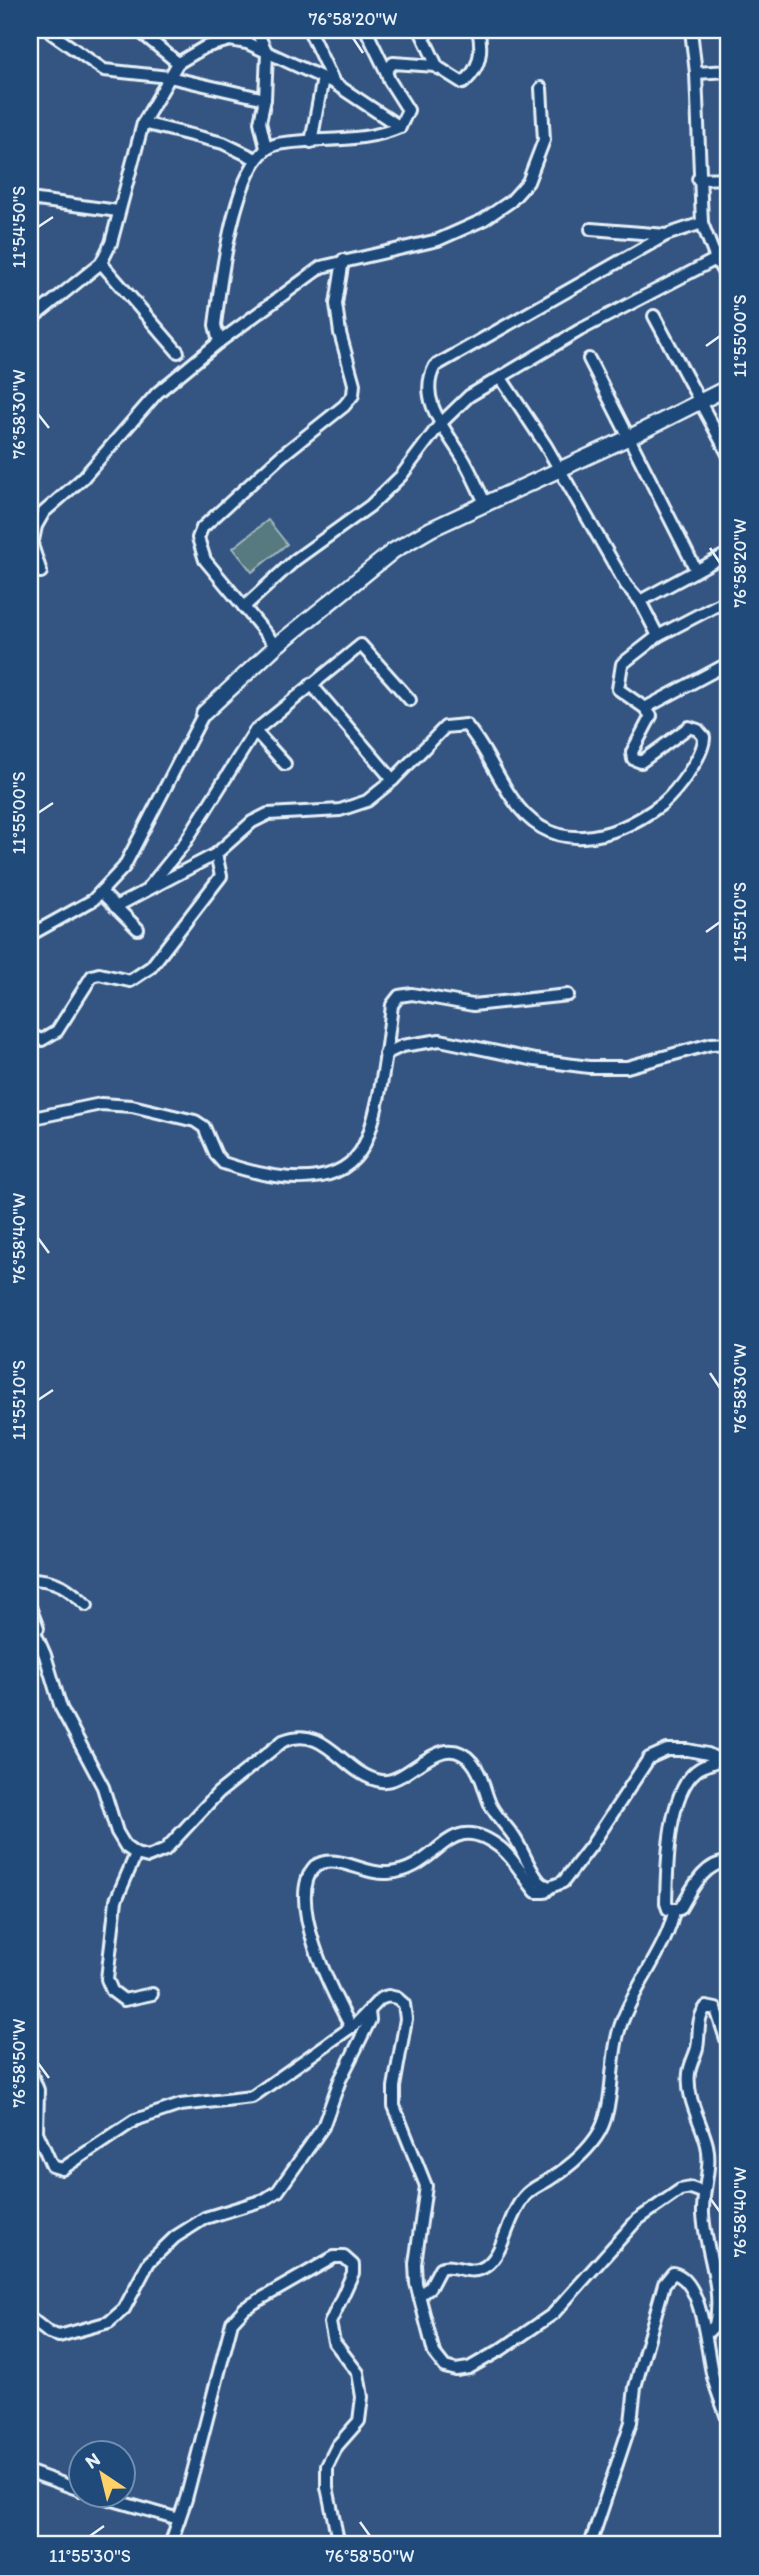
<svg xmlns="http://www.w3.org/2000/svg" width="759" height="2575" font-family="Itim,sans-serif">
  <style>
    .green { fill: #577a7f; stroke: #a0b6bc; stroke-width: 2 }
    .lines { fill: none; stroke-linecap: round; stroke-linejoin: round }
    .street-casing { stroke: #e8f1f8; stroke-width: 16 }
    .secondary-casing { stroke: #e8f1f8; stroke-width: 19 }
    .street { stroke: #1f4a7a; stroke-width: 10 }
    .secondary { stroke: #1f4a7a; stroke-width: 14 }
    .ticks { fill: none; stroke: #e8f1f8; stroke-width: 2.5 }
    .neatline { fill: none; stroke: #e8f1f8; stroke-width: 2.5 }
    .ticks-label { font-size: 18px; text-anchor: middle; fill: #e8f1f8 }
  </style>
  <rect width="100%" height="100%" fill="#345482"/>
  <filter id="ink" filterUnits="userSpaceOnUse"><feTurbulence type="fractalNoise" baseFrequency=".0143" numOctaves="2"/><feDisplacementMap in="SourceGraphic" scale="14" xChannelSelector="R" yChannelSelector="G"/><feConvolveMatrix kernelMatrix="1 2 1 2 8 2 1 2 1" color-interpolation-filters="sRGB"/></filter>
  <g filter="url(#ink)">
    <polygon class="green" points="268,520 287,544 252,572 233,548"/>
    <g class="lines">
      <g class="street-casing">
        <g id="street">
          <polyline points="138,30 178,63"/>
          <polyline points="309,30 334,83"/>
          <polyline points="366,30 386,71"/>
          <polyline points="420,30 438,68"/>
          <polyline points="691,30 696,73 702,223 716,259 729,282"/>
          <polyline points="51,33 104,70 169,77 265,99 267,53 256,30"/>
          <polyline points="696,73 729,71"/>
          <polyline points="265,99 260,122 266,148"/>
          <polyline points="143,123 223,143 256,159"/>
          <polyline points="311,142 323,78"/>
          <polyline points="698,179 729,178"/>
          <polyline points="30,199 118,211"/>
          <polyline points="666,235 702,223"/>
          <polyline points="101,263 178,352"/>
          <polyline points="654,316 729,456"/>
          <polyline points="30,320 101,263 111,243 143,123 178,63 205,47 230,40 247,43 334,83 400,127"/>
          <path d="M219,342L215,325C220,287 234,152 278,144C319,137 361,144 400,127L408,110L389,80L386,71L393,63L436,66L463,83C480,69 483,50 478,30"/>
          <polyline points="589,359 695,568"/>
          <polyline points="501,378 546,446 626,585 640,601"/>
          <path d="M486,505C478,489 471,471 461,455C445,429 417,398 435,366L666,235L591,229"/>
          <polyline points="41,572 32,545 36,526 44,512 83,478 157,393 219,342 321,267 438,240 483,220 511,201 528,182 544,140 541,88"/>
          <polyline points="244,607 205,560 198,538 202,528 281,456 344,406 353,395 354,384 340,333 336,304 343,260"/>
          <polyline points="658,636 640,601 729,553"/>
          <polyline points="276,646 244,607 295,560 370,506 401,476 440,424 469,396 580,330 716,259"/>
          <polyline points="311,684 393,780"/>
          <polyline points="645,708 729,663"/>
          <polyline points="255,731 285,764"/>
          <polyline points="149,887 184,844 255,731 361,645 410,700"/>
          <polyline points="102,893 138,929"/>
          <path d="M115,907L216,854L252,822L268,814L340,810L367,801L393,780L445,727L466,725C486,748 495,774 512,798C551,858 614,840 662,804C676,792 704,756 704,737L698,730L689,727L641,762L633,759L632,752L651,716L645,708L618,689L622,664L658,636L729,599"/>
          <polyline points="30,935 93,900 124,867 204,713"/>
          <polyline points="30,1035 42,1040 57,1031 92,976 99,974 130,981 151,967 221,876 216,854"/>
          <polyline points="385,1054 402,1046 440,1040 535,1060 589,1067 627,1067 711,1044 729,1043"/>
          <path d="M30,1114L38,1117L101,1104L132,1106L195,1121L204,1127L216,1155L223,1163C262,1176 331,1194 360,1152C379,1124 388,1040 392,1005L399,996L412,994L473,1005L568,995"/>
          <path d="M30,1579C57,1579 68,1588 87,1605"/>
          <polyline points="30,1607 38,1628"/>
          <path d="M30,1621L45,1655L61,1708L103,1787L117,1832L126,1847L136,1854L148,1857L165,1850L218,1793L283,1741C327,1723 343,1775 381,1781C409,1785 441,1727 472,1762C483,1775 484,1792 491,1806C498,1819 509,1828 516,1840C524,1853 530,1871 540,1882C544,1886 545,1885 550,1887L563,1882L591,1846L649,1758L667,1750H688L708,1754L729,1765"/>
          <path d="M721,1760C712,1763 703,1765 696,1771C667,1795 667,1869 666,1903L668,1909H680C690,1892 706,1859 729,1863"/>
          <polyline points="136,1854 116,1900 107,1979 112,1991 124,2000 152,1994"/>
          <path d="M351,2027C333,1994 284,1899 315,1866C337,1852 363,1875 388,1873C441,1870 447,1805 502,1849C516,1861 524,1878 536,1892H545L550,1887"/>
          <polyline points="30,2070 38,2090 37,2132 52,2166 62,2169 135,2120 180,2105 252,2097 357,2023 380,1999 388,1996 397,1998 404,2004 406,2019 394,2087 394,2106 426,2186 415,2264 416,2283 434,2353 445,2367 456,2370 469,2368 502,2349 553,2314 637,2220 680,2190 691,2188 702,2192"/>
          <path d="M420,2295L430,2287L440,2268C456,2262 469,2278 486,2266C505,2252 507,2217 524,2197C531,2188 541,2185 550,2179C569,2167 589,2150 600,2131C615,2103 609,2059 620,2027C632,1989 668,1947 674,1911"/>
          <polyline points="30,2318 49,2333 59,2336 109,2322 124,2309 149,2262 175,2237 205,2218 264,2200 278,2191 323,2127 340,2080 370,2020 369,2012"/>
          <path d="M707,2333L715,2325C724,2288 705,2250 703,2214C702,2192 712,2167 707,2145C701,2121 686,2099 689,2073C690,2064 695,2056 697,2048C700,2033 696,2020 706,2007L716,2009L729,2048"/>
          <polyline points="30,2472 80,2490"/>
          <polyline points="92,2494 179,2519"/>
          <polyline points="170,2545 186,2499 232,2322 245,2308 334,2257 344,2257 353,2265 353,2273 330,2323 334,2342 358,2373 362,2397 359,2421 337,2446 327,2466 327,2487 339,2545"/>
          <path d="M590,2545L631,2422L635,2387L664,2284L673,2273C704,2280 706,2352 713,2377C717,2393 724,2408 729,2424"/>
        </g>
      </g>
      <g class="secondary-casing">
        <polyline id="secondary" points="204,713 276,646 393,551 431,529 630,437 729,387"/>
      </g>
      <use href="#street" class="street"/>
      <use href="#secondary" class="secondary"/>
    </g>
  </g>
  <path class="ticks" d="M353,38L363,53M38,227L53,217M706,346L720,336M38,414L49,428M710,548L720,563M38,813L53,803M706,932L720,922M38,1238L49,1253M710,1373L720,1388M38,1400L53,1390M38,2063L49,2078M710,2198L720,2212M360,2522L370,2536M90,2536L104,2526"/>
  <rect width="759" height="2575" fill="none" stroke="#1f4a7a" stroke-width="77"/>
  <g transform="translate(102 2474) rotate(325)"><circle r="33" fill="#1f4a7a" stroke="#6f8dac" stroke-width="2"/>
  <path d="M0-5L12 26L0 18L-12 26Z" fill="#ffd166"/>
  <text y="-10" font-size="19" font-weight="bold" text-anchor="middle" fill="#e8f1f8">N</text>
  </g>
  <rect x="38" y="38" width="682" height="2498" class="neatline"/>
  <g class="ticks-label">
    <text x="353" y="25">76°58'20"W</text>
    <text transform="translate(19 227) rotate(-90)" y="6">11°54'50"S</text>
    <text transform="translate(740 336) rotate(-90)" y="6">11°55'00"S</text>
    <text transform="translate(19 414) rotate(-90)" y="6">76°58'30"W</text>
    <text transform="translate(740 563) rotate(-90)" y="6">76°58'20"W</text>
    <text transform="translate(19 813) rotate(-90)" y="6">11°55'00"S</text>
    <text transform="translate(740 922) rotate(-90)" y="6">11°55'10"S</text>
    <text transform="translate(19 1238) rotate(-90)" y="6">76°58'40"W</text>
    <text transform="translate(740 1388) rotate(-90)" y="6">76°58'30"W</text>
    <text transform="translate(19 1400) rotate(-90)" y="6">11°55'10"S</text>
    <text transform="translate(19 2063) rotate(-90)" y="6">76°58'50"W</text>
    <text transform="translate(740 2212) rotate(-90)" y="6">76°58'40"W</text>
    <text x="90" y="2562">11°55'30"S</text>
    <text x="370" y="2562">76°58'50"W</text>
  </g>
</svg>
